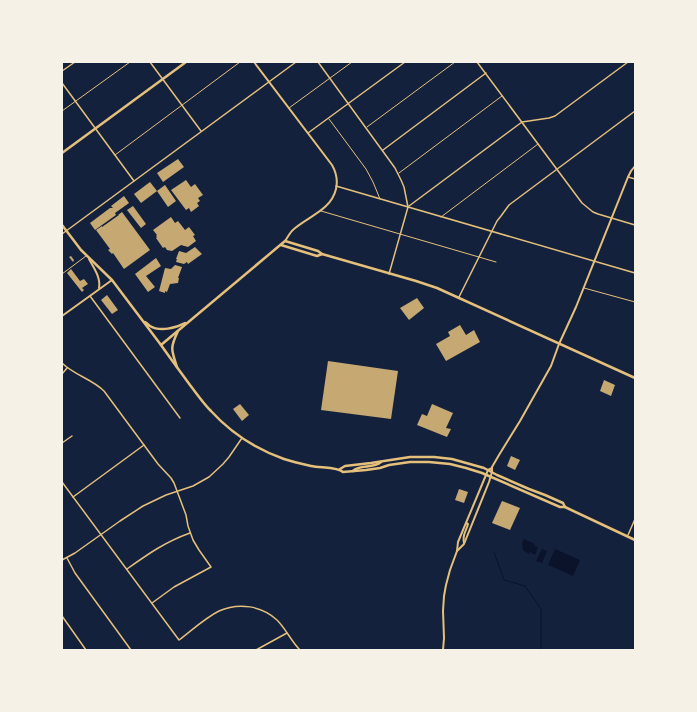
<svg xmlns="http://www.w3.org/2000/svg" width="697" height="712" font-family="'Varela Round',sans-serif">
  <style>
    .water { fill: #0b132b }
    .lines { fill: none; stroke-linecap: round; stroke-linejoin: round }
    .stream { stroke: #0b132b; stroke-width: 1 }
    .building { fill: #c6a872 }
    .service { stroke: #e5c07b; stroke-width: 1 }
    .minor { stroke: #e5c07b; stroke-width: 1.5 }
    .tertiary { stroke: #e5c07b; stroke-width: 2 }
    .secondary { stroke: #e5c07b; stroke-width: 2.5 }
    .primary { stroke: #e5c07b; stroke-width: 2.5 }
  </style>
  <rect width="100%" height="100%" fill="#14213d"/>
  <g class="water">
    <polygon points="524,539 535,544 534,546 538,547 535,555 530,552 529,554 523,550 522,543"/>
    <polygon points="542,549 547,551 542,563 536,561"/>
    <polygon points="555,549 580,560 573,576 548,565"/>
  </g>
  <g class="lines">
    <polyline class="stream" points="494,552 504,580 525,586 541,609 541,650"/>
  </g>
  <g class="building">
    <polygon points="178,159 184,167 163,182 157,173"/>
    <polygon points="186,180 191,187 195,184 203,195 198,198 200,201 197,203 199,206 191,212 189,208 186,210 171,190"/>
    <polygon points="150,182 157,191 141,203 134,194"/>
    <polygon points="165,185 176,201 168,207 157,191"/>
    <polygon points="124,196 129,203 115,213 116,215 95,230 90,223 110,208 113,208 111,206"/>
    <polygon points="133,206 146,224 141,228 127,210"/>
    <polygon points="122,212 150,250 124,269 113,253 112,254 108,250 110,249 96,230 102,226 102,227 119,215 118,215"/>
    <polygon points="171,217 175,223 178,221 185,230 189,227 195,235 193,236 196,241 188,247 181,245 172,251 167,250 165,247 163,248 156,238 157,237 156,236 157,235 153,230"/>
    <polygon points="195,247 202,254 188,264 187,262 184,264 176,262 177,259 176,259 179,251 186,253"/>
    <polygon points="71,256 74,260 73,262 69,257"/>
    <polygon points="156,258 161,266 146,276 155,287 148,292 135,274"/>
    <polygon points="175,265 182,267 178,278 179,278 178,283 170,284 167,292 165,291 165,293 159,291 165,268 171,269"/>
    <polygon points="71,269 80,281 84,279 88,284 82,288 84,290 82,292 67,273"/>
    <polygon points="107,295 118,310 112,314 101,300"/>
    <polygon points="417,298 424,308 409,320 400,308"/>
    <polygon points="460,325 466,335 474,330 480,342 446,361 436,344 450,336 448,332"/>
    <polygon points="328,361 398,371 391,419 321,410"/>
    <polygon points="604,380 615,385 611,396 600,391"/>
    <polygon points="240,404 249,415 242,421 233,409"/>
    <polygon points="432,404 453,413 446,428 451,429 447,437 417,425 422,414 427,416"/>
    <polygon points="511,456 520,460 515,470 507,466"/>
    <polygon points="459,489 468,492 464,503 455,500"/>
    <polygon points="502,501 520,508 510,530 492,523"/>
  </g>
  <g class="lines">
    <g class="service">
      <polyline points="289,108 352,62"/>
      <polyline points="62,111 130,62"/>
      <polyline points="329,119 366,169 373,182 380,199"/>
      <polyline points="367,127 455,62"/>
      <polyline points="115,155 240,62"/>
      <polyline points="399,173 502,96"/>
      <polyline points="321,211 496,262"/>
      <polyline points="441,217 538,144"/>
      <polyline points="62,274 86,256"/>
      <polyline points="584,288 635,302"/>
    </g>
    <g class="minor">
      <polyline points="150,62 201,131"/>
      <polyline points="318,62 395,168 401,180 404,187 408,207 389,274"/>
      <polyline points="477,62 582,203 593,212 598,214 635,225"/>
      <polyline points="62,71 75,62"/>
      <polyline points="62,83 134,181"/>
      <polyline points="308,133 405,62"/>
      <polyline points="383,150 486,73"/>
      <polyline points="628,177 635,179"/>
      <polyline points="336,186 635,273"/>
      <polyline points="409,206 522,122 549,118 555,116 628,62"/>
      <polyline points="62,234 296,62"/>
      <polyline points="90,296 180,418"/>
      <polyline points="459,297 497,221 501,216 509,205 635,111"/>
      <path d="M62,363C74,375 92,379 104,391L158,464L171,478L174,483L186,515L188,526L193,540L199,550L211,567L174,587L152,603"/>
      <polyline points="62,374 67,368"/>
      <polyline points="62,443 72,436"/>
      <path d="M62,482L179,640C191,631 205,618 219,611C239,602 262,606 277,620C286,629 291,641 300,650"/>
      <polyline points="73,497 144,445"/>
      <polyline points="628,535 635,519"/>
      <polyline points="67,558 75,573 131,650"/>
      <polyline points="62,560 75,553 120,521 143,506 166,495 193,486 209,477 223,464 229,457 242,438"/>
      <path d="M127,569C148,554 165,542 190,533"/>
      <polyline points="62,616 86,650"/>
      <polyline points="256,650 287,633"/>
    </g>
    <g class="tertiary">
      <path d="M254,62L332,165C336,172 338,180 336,189C331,210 309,216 294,229C290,232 288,237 285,241"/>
      <path d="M89,259C94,268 101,278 99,288"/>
      <polyline points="62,316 112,280"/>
      <path d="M464,543C462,534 466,532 468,524L466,523"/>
      <polyline points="457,551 464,544 489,482 492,472 492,467 499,455 520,421 551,366 559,344 576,307 628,177 631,171 635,166"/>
      <polyline points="443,650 444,638 443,611 444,596 446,585 450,570 457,551 458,542 486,475 488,470 492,468"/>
    </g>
    <g class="secondary">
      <polyline points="62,153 186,62"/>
      <path d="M161,345C170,358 180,371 190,385C197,394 203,403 211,411C231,433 256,449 284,459C293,462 302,464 311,466C320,468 338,467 343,472L366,470L380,468L389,465L410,462H429L450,464L466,468L482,473L560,507H565L635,540"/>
      <polyline points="340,469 345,466 371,463 410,457 434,457 452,459 484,468 497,475 529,489 545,495 563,503 565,507"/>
      <path d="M353,471C360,464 373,469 381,462"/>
    </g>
    <g class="primary">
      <polyline points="62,225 81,250 112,280 161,345 285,241 318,251 322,254 416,281 437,288 635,378"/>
      <polyline points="281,245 317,256 322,254"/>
      <path d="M145,322C147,323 148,325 150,326C160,332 176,328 185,323"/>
      <path d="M177,367C171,349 170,348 178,331"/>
    </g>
  </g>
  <rect width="697" height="712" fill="none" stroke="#f6f1e7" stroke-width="126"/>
</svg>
